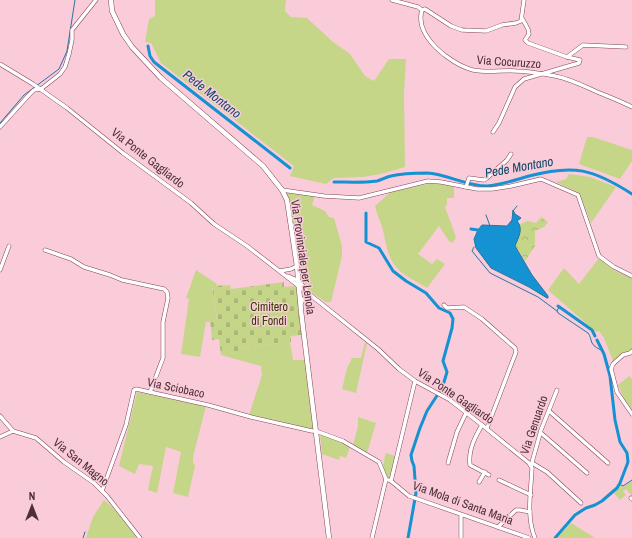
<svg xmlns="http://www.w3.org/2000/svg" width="632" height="538" font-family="'Archivo Narrow',sans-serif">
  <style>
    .grass { fill: #c5d688 }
    .forest { fill: url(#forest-crowns) }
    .cemetery { fill: url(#cemetery-stones) }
    .water { fill: #1592d1; stroke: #2674a3 }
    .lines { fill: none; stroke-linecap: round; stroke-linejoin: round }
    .stream { stroke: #2674a3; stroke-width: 1 }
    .canal { stroke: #1592d1; stroke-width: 3 }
    .minor-casing { stroke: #84445a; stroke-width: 4.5 }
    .major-casing { stroke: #84445a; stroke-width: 5.5 }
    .minor { stroke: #fff; stroke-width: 3.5 }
    .major { stroke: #fff; stroke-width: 4.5 }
    .labels { text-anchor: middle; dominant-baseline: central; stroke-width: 3; stroke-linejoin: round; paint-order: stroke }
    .street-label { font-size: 12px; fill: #4d2f38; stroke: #faccd9 }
    .park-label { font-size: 12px; fill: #323b00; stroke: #faccd9 }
    .water-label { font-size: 13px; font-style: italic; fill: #0f4a6b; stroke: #faccd9 }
  </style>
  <defs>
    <pattern id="forest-crowns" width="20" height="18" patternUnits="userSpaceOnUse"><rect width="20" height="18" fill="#c5d688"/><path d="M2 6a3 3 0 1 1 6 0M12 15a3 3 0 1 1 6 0" fill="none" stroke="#abb876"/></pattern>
    <pattern id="cemetery-stones" width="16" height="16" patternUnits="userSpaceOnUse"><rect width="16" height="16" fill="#c5d688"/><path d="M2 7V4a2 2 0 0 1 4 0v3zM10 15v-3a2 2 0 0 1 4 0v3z" fill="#abb876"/></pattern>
  </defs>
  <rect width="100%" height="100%" fill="#faccd9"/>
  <g class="grass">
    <polygon points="155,0 286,0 285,11 291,17 307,18 333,42 350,54 365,76 374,81 389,59 406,59 404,93 405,167 381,174 363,177 334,178 326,184 290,176 294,166 161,63 151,43 145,42 149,19 155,16"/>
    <polygon points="587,137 593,137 632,150 632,161 620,179 579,164"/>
    <polygon points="569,174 590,177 616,187 591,223 581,197 575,191 556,182 566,179"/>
    <path d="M439,183L454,186V198H447V204L445,207L456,237L453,243L449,241L439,226L418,254L432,264L437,259L445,264L427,288C418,282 406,277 399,270C387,259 386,243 383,230C381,222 377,215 375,206L392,191L428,184Z"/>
    <polygon points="286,192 315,196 312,205 325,211 329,217 334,218 342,246 342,256 331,302 326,302 312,293 304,282 299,271 290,202"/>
    <polygon points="599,258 615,271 632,278 632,348 629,352 622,353 613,361 604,338 599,331 596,332 548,290 564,268 579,284"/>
    <polygon points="196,270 217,284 216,286 212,287 217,320 210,320 210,322 206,322 200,357 181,354 189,299 186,298"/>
    <polygon points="290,342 293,360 305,360 314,430 249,415 262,375 261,366 221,355 238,353 238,348"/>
    <polygon points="365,342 367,343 356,393 342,389 347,368 352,358 361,358"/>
    <polygon points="629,376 632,379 632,409 624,398 618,385"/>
    <polygon points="137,392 206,406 193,457 193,462 195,466 188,497 173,493 181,452 166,447 157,493 148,490 153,466 139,464 135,474 119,466"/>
    <polygon points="358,417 376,423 367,453 353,445 358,426"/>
    <polygon points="320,434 343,442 350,447 346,458 340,456 339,460 322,454"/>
    <path d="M386,453L395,456L390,477L388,478C382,469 383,463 386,453Z"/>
    <polygon points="632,481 632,496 626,489 623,491 626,495 620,500 614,493 620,486 623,487"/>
    <polygon points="104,500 115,510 138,538 86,538 93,517"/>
    <polygon points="571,523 595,538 557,538"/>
  </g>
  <polygon class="forest" points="541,217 548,222 544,227 535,231 535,246 525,261 515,245 520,234 520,224 528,221 536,223"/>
  <polygon class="cemetery" points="284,282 284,287 296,286 302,335 291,336 291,342 238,348 238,353 221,355 219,339 212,340 210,320 217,319 212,286 230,285 231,289"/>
  <path class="water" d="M513,210L515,214L521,218L517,221C524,229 518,238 515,246L532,275L548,296V298H547L529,287L491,268L476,248L474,239L478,230L482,225L507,226L512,220Z"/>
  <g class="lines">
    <g class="stream">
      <polyline points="0,123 24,95 59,69 67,51 75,0"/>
      <polyline points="513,211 517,206"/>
      <polyline points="486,215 490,226"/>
      <polyline points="474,247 472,251 490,273 538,297 557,311"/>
      <path d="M559,307L557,311L558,313L588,333C591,337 590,338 592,343C594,347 599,349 603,351"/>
      <polyline points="619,484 623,486 632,480"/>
      <polyline points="83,538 85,532"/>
    </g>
    <g class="canal">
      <polyline points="148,46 150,56 154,62 290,168"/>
      <path d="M334,182C348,182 363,183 377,181C381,180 386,177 391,176C403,173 415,173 427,173C447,174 466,186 487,186C501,185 515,180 529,176C574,164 593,169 632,194"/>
      <polyline points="366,213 366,242 379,248 393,271 406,281 426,293 439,308 450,313 453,319 452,328 443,361 447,372 444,382 440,391 427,411 420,428 411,455 412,461 414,466 416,493 408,538"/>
      <polyline points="471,229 478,230"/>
      <polyline points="558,306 592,330 595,336"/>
      <polyline points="555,538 575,515 586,508 595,505 602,501 617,488 620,483 628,462 627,453 620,442 615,420 610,376 604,354 597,340"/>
    </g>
    <g class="minor-casing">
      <g id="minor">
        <polyline points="392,0 418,7 422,10"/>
        <path d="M524,0L521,21L516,23L502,25L486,31L462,30L451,26L425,9L422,10C414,36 450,64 473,70C487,73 502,70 516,71C529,71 543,74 555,76C570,79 582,85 595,91C607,96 620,101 632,107"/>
        <polyline points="567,57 583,45 626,47"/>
        <path d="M0,64L33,84L67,108L123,153L191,203L214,224L247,246L318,301L378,349L399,369L415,381L450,400L482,425L529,463L532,468C531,491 526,517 535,538"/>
        <polyline points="0,127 28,96 34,90 41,89 60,74 65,67 69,54 72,40 72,30 96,0"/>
        <polyline points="493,132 499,123 515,87 524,79 579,63 580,60 567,57 528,43 525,40 529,34 528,29 522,18"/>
        <polyline points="466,187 469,178 484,180 487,178 507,160 511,154"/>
        <polyline points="282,190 324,196 359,198 428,181 441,182 477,189 492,189 511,186 541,179 578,195 599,256 614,267 632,276"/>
        <polyline points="45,250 71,259 84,267 110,275 122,280 164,289 167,292 168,298 163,322 163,358 150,392"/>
        <polyline points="0,270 9,246"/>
        <polyline points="280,271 291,269 297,266"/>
        <polyline points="288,276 299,281 308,292"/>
        <polyline points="301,304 303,299 307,297 311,297"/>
        <polyline points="444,305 447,308 464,307 482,319 515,348 516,352 487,428"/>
        <polyline points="632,351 630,353 623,355 613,364 611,369 617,392 632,414"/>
        <polyline points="549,411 608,463"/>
        <polyline points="0,416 13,431 36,438 64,462 94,483 107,496 140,538"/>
        <path d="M482,425C475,437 468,450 470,465L489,475"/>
        <polyline points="541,433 587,473"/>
        <polyline points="0,437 13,431"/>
        <polyline points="448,463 457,432 466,413"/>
        <polyline points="532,463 547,472 581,503"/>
        <polyline points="531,466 541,430 557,390"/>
        <polyline points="499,480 531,495"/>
        <polyline points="391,481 415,381"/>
        <polyline points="479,482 485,472"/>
        <polyline points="102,491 126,425 134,390 136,389 208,405 251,417 312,431 316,431 343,441 379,462 386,479 391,481 409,496 529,538"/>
        <polyline points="631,498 632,499"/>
        <polyline points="498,527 516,510 520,510 530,512"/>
        <polyline points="372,538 386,479"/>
        <polyline points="461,538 461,515"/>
      </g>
    </g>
    <g class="major-casing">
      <polyline id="major" points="111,0 112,11 123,34 132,47 161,78 263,166 282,190 287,200 297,266 301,311 329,538"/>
    </g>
    <use href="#minor" class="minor"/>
    <use href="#major" class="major"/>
  </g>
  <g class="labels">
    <g class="street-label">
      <text transform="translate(509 62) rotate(4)">Via Cocuruzzo</text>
      <text transform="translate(148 158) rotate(38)">Via Ponte Gagliardo</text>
      <text transform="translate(303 257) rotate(82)">Via Provinciale per Lenola</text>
      <text transform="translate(176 388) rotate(12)">Via Sciobaco</text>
      <text transform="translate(456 396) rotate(34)">Via Ponte Gagliardo</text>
      <text transform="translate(534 425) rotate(-71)">Via Genuardo</text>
      <text transform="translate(81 462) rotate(39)">Via San Magno</text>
      <text transform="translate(463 503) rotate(20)">Via Mola di Santa Maria</text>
    </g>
    <g class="park-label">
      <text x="269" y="307">Cimitero<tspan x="269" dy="14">di Fondi</tspan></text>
    </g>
    <g class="water-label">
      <text transform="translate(212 94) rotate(38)">Pede Montano</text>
      <text transform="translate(519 167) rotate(-10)">Pede Montano</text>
    </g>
  </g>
  <g transform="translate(32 506)" stroke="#faccd9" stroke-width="3" paint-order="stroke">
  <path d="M0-3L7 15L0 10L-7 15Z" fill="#4d2f38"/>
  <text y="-6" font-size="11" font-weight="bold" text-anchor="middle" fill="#4d2f38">N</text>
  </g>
</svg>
